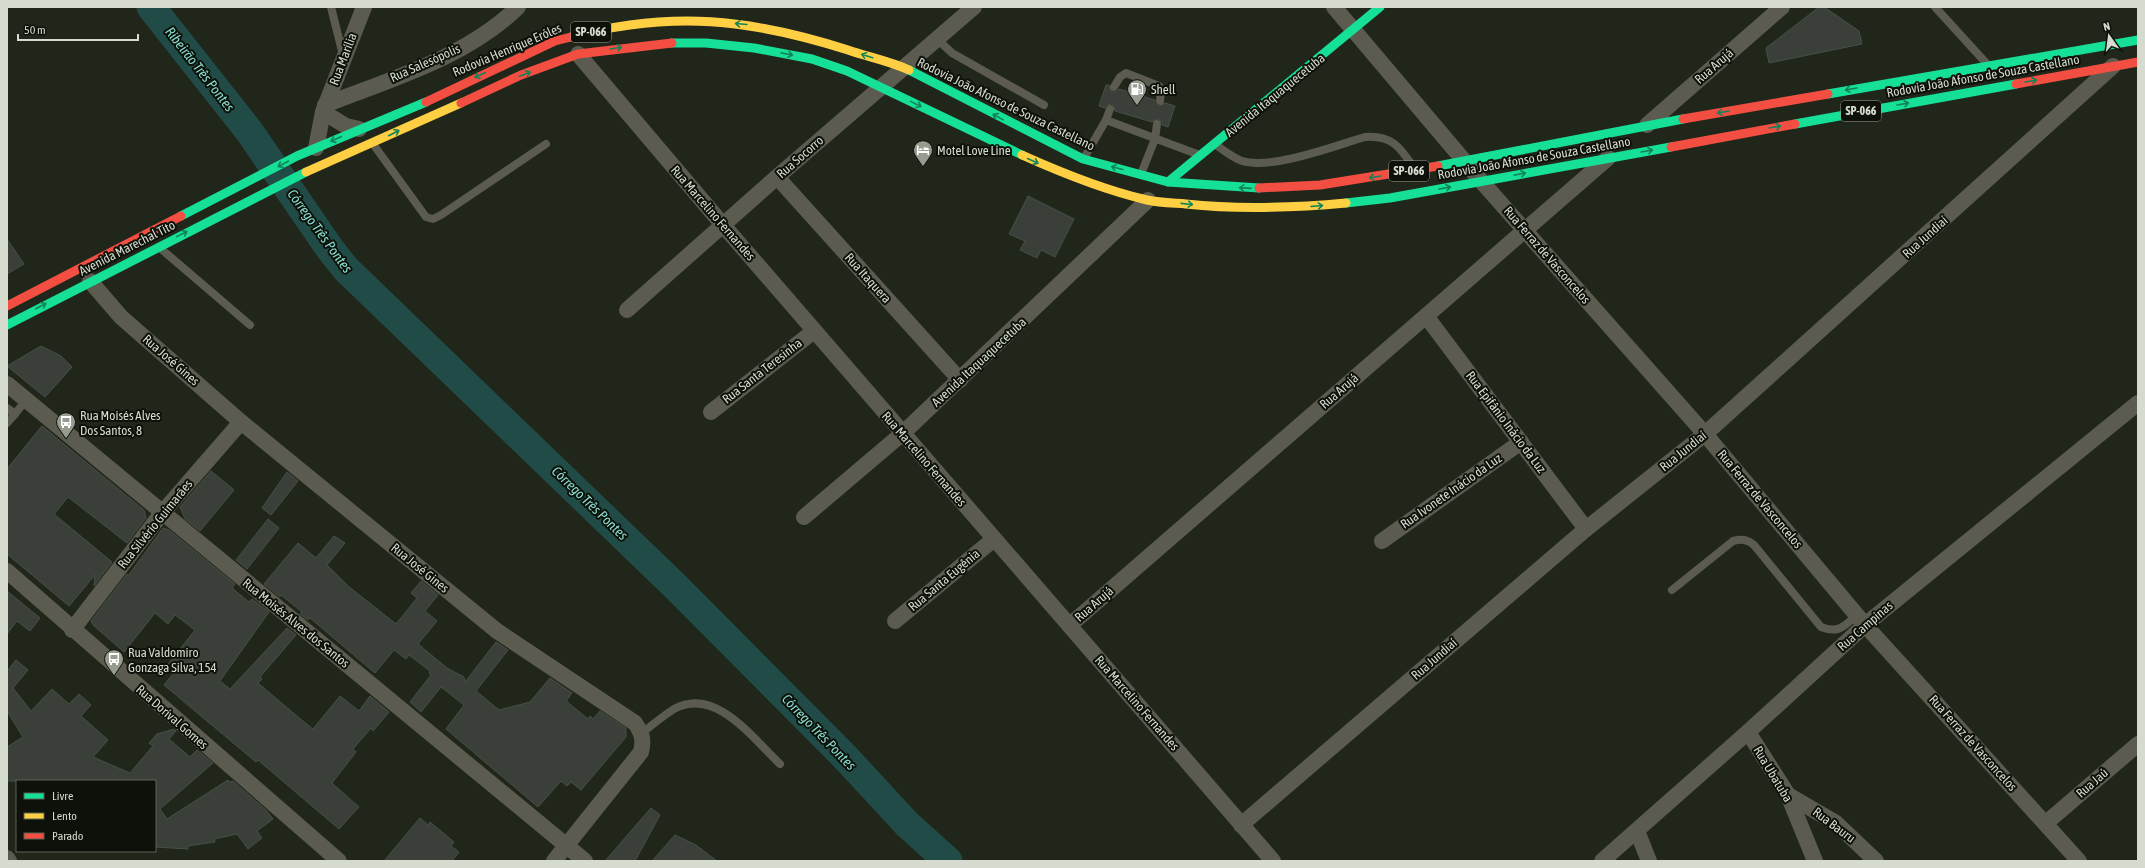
<svg xmlns="http://www.w3.org/2000/svg" width="2145" height="868" font-family="'Asap Condensed',sans-serif">
  <style>
    .lines { fill: none; stroke-linecap: round; stroke-linejoin: round }
    .river { stroke: #204b46; stroke-width: 29 }
    .building { fill: #3a4039; stroke: #474f46 }
    .lane { stroke: #5c5b4f; stroke-width: 8 }
    .street { stroke: #5c5b4f; stroke-width: 16 }
    .fast { stroke: #16e098; stroke-width: 9 }
    .slow { stroke: #ffcf43; stroke-width: 9 }
    .jam { stroke: #f24e42; stroke-width: 9 }
    .oneway { stroke: #128358 }
    .labels { text-anchor: middle; dominant-baseline: central; stroke-width: 4; stroke-linejoin: round; paint-order: stroke }
    .shield { fill: #0d1109; stroke: #999e94; stroke-width: 1 }
    .shield-label { font-size: 12px; font-weight: bold; fill: #d5dbcf }
    .street-label { font-size: 13px; fill: #d5dbcf; stroke: #0d1109 }
    .poi-label { font-size: 13px; fill: #d5dbcf; stroke: #0d1109; text-anchor: start }
    .water-label { font-size: 14px; font-style: italic; fill: #89dcd1; stroke: #0d1109 }
  </style>
  <rect width="100%" height="100%" fill="#21261b"/>
  <g class="lines">
    <polyline class="river" points="151,7 249,131 330,249 346,269 675,586 846,758 907,824 948,861"/>
  </g>
  <g class="building">
    <polygon points="1819,7 1824,7 1859,31 1862,44 1769,63 1766,48"/>
    <polygon points="1106,85 1109,85 1112,92 1116,92 1119,89 1155,100 1155,104 1159,106 1165,103 1175,106 1168,127 1162,125 1162,122 1158,119 1152,122 1115,111 1114,106 1112,104 1107,105 1105,108 1099,106"/>
    <polygon points="1028,196 1074,219 1055,257 1041,250 1037,258 1020,250 1025,241 1009,234"/>
    <polygon points="7,239 24,264 7,274"/>
    <polygon points="41,346 61,356 72,367 45,397 7,366"/>
    <polygon points="42,426 144,510 146,518 127,543 68,497 54,514 112,562 94,586 95,575 69,606 7,554 7,469"/>
    <polygon points="211,471 234,490 200,531 185,519 180,507"/>
    <polygon points="287,472 298,481 271,515 262,508"/>
    <polygon points="268,519 279,528 247,569 236,560"/>
    <polygon points="163,528 169,530 235,584 232,588 249,602 252,599 269,612 220,681 230,689 287,628 296,635 260,677 262,679 258,683 304,722 313,729 340,696 359,711 370,696 389,712 373,731 371,728 353,749 356,752 332,783 359,807 339,829 258,760 256,762 164,685 173,674 165,668 195,630 175,615 168,624 155,613 124,652 93,625 91,621 127,574 128,576"/>
    <polygon points="334,536 345,543 327,565 348,586 396,624 417,598 411,593 421,581 438,595 425,611 437,621 418,644 447,668 464,677 465,682 496,642 508,650 476,691 499,710 530,702 550,678 572,693 566,701 588,719 590,716 593,719 600,711 626,728 626,737 581,790 571,782 567,786 561,781 538,807 446,729 464,705 441,687 421,712 410,702 431,675 429,673 430,671 409,655 406,659 394,650 375,673 310,618 308,620 300,614 302,612 281,595 280,597 264,584 298,543 316,558"/>
    <polygon points="7,591 40,618 30,631 17,621 7,634"/>
    <polygon points="16,660 28,670 13,688 31,711 52,689 69,704 79,694 91,705 81,716 108,740 93,757 130,773 153,746 149,743 157,734 174,729 176,731 169,739 190,757 197,750 213,763 160,809 167,819 228,780 230,782 233,781 266,810 273,819 257,831 262,838 248,849 237,834 214,839 215,842 188,846 188,849 155,847 155,781 7,781 7,747 23,737 7,711 7,675 10,671 8,670"/>
    <polygon points="651,808 660,815 635,861 605,861"/>
    <polygon points="420,818 428,825 430,822 454,842 451,846 459,852 452,861 384,861"/>
    <polygon points="675,835 696,845 717,861 652,861"/>
  </g>
  <g class="lines">
    <g class="lane">
      <polyline points="331,7 343,55"/>
      <polyline points="1935,7 1987,64"/>
      <polyline points="937,39 952,53 1044,105"/>
      <polyline points="1114,87 1120,77 1126,73 1159,86 1161,91 1160,101"/>
      <polyline points="1106,120 1197,154"/>
      <polyline points="373,144 426,217 433,219 441,215 546,144"/>
      <path d="M1216,145C1223,150 1233,158 1242,161C1272,170 1334,146 1365,137C1392,135 1400,147 1414,168"/>
      <polyline points="1084,158 1106,120 1110,109"/>
      <polyline points="1141,174 1155,139 1157,124"/>
      <polyline points="160,248 250,325"/>
      <polyline points="7,408 15,414 7,423"/>
      <polyline points="15,414 26,400"/>
      <path d="M1672,590L1733,541C1741,539 1747,539 1754,545L1821,627C1839,634 1844,626 1857,615"/>
      <path d="M642,733C652,725 663,716 674,709C716,686 753,739 780,764"/>
    </g>
    <g class="street">
      <polyline points="1334,7 1482,182 1705,434 1865,625 2079,861"/>
      <polyline points="578,54 723,225 1273,861"/>
      <path d="M325,105C390,79 466,58 518,7"/>
      <polyline points="323,112 346,126 359,129"/>
      <polyline points="1647,125 1782,7"/>
      <polyline points="316,148 323,112 364,7"/>
      <polyline points="777,177 960,380"/>
      <path d="M90,281L121,317L241,422L497,631L635,723C642,733 644,740 641,752L554,861"/>
      <polyline points="627,310 777,177 974,7"/>
      <polyline points="1426,316 1586,529"/>
      <polyline points="7,384 585,861"/>
      <polyline points="711,412 814,331"/>
      <polyline points="804,517 903,433 1148,200"/>
      <polyline points="1382,541 1521,442"/>
      <polyline points="7,571 339,861"/>
      <polyline points="895,621 994,539"/>
      <polyline points="1070,625 1608,158"/>
      <polyline points="72,630 162,513 241,422"/>
      <polyline points="1748,732 1788,795 1815,861"/>
      <polyline points="1788,795 1836,823 1876,861"/>
      <polyline points="2046,823 2138,744"/>
      <polyline points="1241,825 1586,529 1705,434 2113,66"/>
      <polyline points="1637,831 1649,861"/>
      <polyline points="7,858 9,861"/>
      <polyline points="1602,861 1748,732 1865,625 2138,403"/>
    </g>
    <g class="fast">
      <polyline points="672,43 706,43 754,48 812,59 847,71 1022,155"/>
      <polyline points="909,70 1083,159 1168,182 1259,188"/>
      <polyline points="1828,94 2138,40"/>
      <polyline points="1795,124 2016,84"/>
      <polyline points="1438,166 1683,119"/>
      <polyline points="1168,182 1380,7"/>
      <polyline points="1346,203 1390,198 1671,147"/>
      <polyline points="181,216 297,156 426,102"/>
      <polyline points="7,325 306,172"/>
    </g>
    <g class="slow">
      <path d="M571,37C672,10 751,19 848,50C868,57 890,61 909,70"/>
      <path d="M1022,155C1062,173 1104,190 1147,200C1160,203 1174,203 1186,204C1241,210 1292,208 1346,203"/>
      <polyline points="306,172 461,103"/>
    </g>
    <g class="jam">
      <polyline points="2016,84 2138,62"/>
      <polyline points="426,102 555,41 571,37"/>
      <polyline points="461,103 521,75 578,54 672,43"/>
      <polyline points="1683,119 1828,94"/>
      <polyline points="1671,147 1795,124"/>
      <polyline points="1259,188 1320,185 1438,166"/>
      <polyline points="7,306 181,216"/>
    </g>
  </g>
  <defs><path id="oneway-shaft" d="M-6 0H5M1.5-3L5.5 0L1.5 3" fill="none" stroke-width="1.6" stroke-linecap="round" stroke-linejoin="round"/></defs>
  <g class="oneway">
    <use href="#oneway-shaft" transform="translate(741 24) rotate(-175)"/>
    <use href="#oneway-shaft" transform="translate(616 48) rotate(-9)"/>
    <use href="#oneway-shaft" transform="translate(787 54) rotate(11)"/>
    <use href="#oneway-shaft" transform="translate(867 56) rotate(-162)"/>
    <use href="#oneway-shaft" transform="translate(525 74) rotate(-21)"/>
    <use href="#oneway-shaft" transform="translate(480 75) rotate(156)"/>
    <use href="#oneway-shaft" transform="translate(2031 81) rotate(-10)"/>
    <use href="#oneway-shaft" transform="translate(1851 89) rotate(170)"/>
    <use href="#oneway-shaft" transform="translate(916 104) rotate(26)"/>
    <use href="#oneway-shaft" transform="translate(1903 104) rotate(-10)"/>
    <use href="#oneway-shaft" transform="translate(1723 112) rotate(170)"/>
    <use href="#oneway-shaft" transform="translate(998 117) rotate(-151)"/>
    <use href="#oneway-shaft" transform="translate(1775 127) rotate(-10)"/>
    <use href="#oneway-shaft" transform="translate(394 133) rotate(-27)"/>
    <use href="#oneway-shaft" transform="translate(336 139) rotate(156)"/>
    <use href="#oneway-shaft" transform="translate(1647 151) rotate(-10)"/>
    <use href="#oneway-shaft" transform="translate(1033 161) rotate(24)"/>
    <use href="#oneway-shaft" transform="translate(283 164) rotate(152)"/>
    <use href="#oneway-shaft" transform="translate(1117 168) rotate(-165)"/>
    <use href="#oneway-shaft" transform="translate(1520 174) rotate(-11)"/>
    <use href="#oneway-shaft" transform="translate(1375 177) rotate(171)"/>
    <use href="#oneway-shaft" transform="translate(1245 188) rotate(-176)"/>
    <use href="#oneway-shaft" transform="translate(1445 188) rotate(-10)"/>
    <use href="#oneway-shaft" transform="translate(1187 204) rotate(6)"/>
    <use href="#oneway-shaft" transform="translate(1317 206) rotate(-5)"/>
    <use href="#oneway-shaft" transform="translate(182 234) rotate(-26)"/>
    <use href="#oneway-shaft" transform="translate(41 306) rotate(-27)"/>
  </g>
  <defs>
    <g id="fuel-pin" transform="scale(1)"><path d="M0 17L-7.5 6A9.5 9.5 0 1 1 7.5 6Z" fill="#969c90" stroke="#0d1109"/><path d="M-5.5-6h7V0h2V4h1.3V-2.5L3-4.5l.8-.8L6-3V5H2.5V1h-1V6h-7ZM-4.2-4.7v3.2H.2V-4.7Z" fill="#fff"/></g>
    <g id="hotel-pin" transform="scale(1)"><path d="M0 17L-7.5 6A9.5 9.5 0 1 1 7.5 6Z" fill="#969c90" stroke="#0d1109"/><path d="M-6-4.5h1.5V1H6V5H4.5V3h-9V5H-6ZM-4 0a1.8 1.8 0 1 1 3.6 0ZM.5 0V-2.5h3Q6-2.5 6 0Z" fill="#fff"/></g>
    <g id="bus-pin" transform="scale(1)"><path d="M0 17L-7.5 6A9.5 9.5 0 1 1 7.5 6Z" fill="#969c90" stroke="#0d1109"/><path d="M-5-6H5V4H4V6H2V4H-2V6H-4V4H-5ZM-3.5-4V0h7V-4ZM-3.5 1.2v1.5H-2V1.2ZM2 1.2v1.5H3.5V1.2Z" fill="#fff"/></g>
  </defs>
  <g fill-rule="evenodd">
    <use href="#fuel-pin" x="1137" y="89"/>
    <use href="#hotel-pin" x="923" y="150"/>
    <use href="#bus-pin" x="66" y="422"/>
    <use href="#bus-pin" x="114" y="659"/>
  </g>
  <g class="labels">
    <g class="shield">
      <rect x="571" y="22" width="40" height="20" rx="3"/>
      <rect x="1841" y="101" width="40" height="20" rx="3"/>
      <rect x="1389" y="161" width="40" height="20" rx="3"/>
    </g>
    <g class="shield-label">
      <text x="591" y="32">SP-066</text>
      <text x="1861" y="111">SP-066</text>
      <text x="1409" y="171">SP-066</text>
    </g>
    <g class="street-label">
      <text transform="translate(507 50) rotate(-23)">Rodovia Henrique Eróles</text>
      <text transform="translate(343 59) rotate(-69)">Rua Marília</text>
      <text transform="translate(425 63) rotate(-24)">Rua Salesópolis</text>
      <text transform="translate(1714 66) rotate(-41)">Rua Arujá</text>
      <text transform="translate(1983 76) rotate(-10)">Rodovia João Afonso de Souza Castellano</text>
      <text transform="translate(1275 95) rotate(-39)">Avenida Itaquaquecetuba</text>
      <text transform="translate(1006 104) rotate(26)">Rodovia João Afonso de Souza Castellano</text>
      <text transform="translate(800 157) rotate(-41)">Rua Socorro</text>
      <text transform="translate(1534 158) rotate(-10)">Rodovia João Afonso de Souza Castellano</text>
      <text transform="translate(713 213) rotate(49)">Rua Marcelino Fernandes</text>
      <text transform="translate(1925 237) rotate(-42)">Rua Jundiaí</text>
      <text transform="translate(127 248) rotate(-27)">Avenida Marechal Tito</text>
      <text transform="translate(1547 255) rotate(49)">Rua Ferraz de Vasconcelos</text>
      <text transform="translate(868 278) rotate(48)">Rua Itaquera</text>
      <text transform="translate(171 360) rotate(41)">Rua José Gines</text>
      <text transform="translate(979 362) rotate(-43)">Avenida Itaquaquecetuba</text>
      <text transform="translate(762 371) rotate(-38)">Rua Santa Teresinha</text>
      <text transform="translate(1339 391) rotate(-41)">Rua Arujá</text>
      <text transform="translate(1506 422) rotate(53)">Rua Epifânio Inácio da Luz</text>
      <text transform="translate(1683 451) rotate(-39)">Rua Jundiaí</text>
      <text transform="translate(924 459) rotate(49)">Rua Marcelino Fernandes</text>
      <text transform="translate(1451 491) rotate(-35)">Rua Ivonete Inácio da Luz</text>
      <text transform="translate(1760 499) rotate(50)">Rua Ferraz de Vasconcelos</text>
      <text transform="translate(155 524) rotate(-51)">Rua Silvério Guimarães</text>
      <text transform="translate(420 568) rotate(39)">Rua José Gines</text>
      <text transform="translate(944 580) rotate(-40)">Rua Santa Eugênia</text>
      <text transform="translate(1094 604) rotate(-41)">Rua Arujá</text>
      <text transform="translate(296 623) rotate(39)">Rua Moisés Alves dos Santos</text>
      <text transform="translate(1865 626) rotate(-41)">Rua Campinas</text>
      <text transform="translate(1434 659) rotate(-41)">Rua Jundiaí</text>
      <text transform="translate(1137 703) rotate(49)">Rua Marcelino Fernandes</text>
      <text transform="translate(172 717) rotate(41)">Rua Dorival Gomes</text>
      <text transform="translate(1973 743) rotate(48)">Rua Ferraz de Vasconcelos</text>
      <text transform="translate(1773 774) rotate(59)">Rua Ubatuba</text>
      <text transform="translate(2092 783) rotate(-41)">Rua Jaú</text>
      <text transform="translate(1834 825) rotate(37)">Rua Bauru</text>
    </g>
    <g class="poi-label">
      <text x="1151" y="89">Shell</text>
      <text x="937" y="150">Motel Love Line</text>
      <text x="80" y="415">Rua Moisés Alves<tspan x="80" dy="15">Dos Santos, 8</tspan></text>
      <text x="128" y="652">Rua Valdomiro<tspan x="128" dy="15">Gonzaga Silva, 154</tspan></text>
    </g>
    <g class="water-label">
      <text transform="translate(200 69) rotate(52)">Ribeirão Três Pontes</text>
      <text transform="translate(320 231) rotate(54)">Córrego Três Pontes</text>
      <text transform="translate(590 503) rotate(44)">Córrego Três Pontes</text>
      <text transform="translate(819 732) rotate(46)">Córrego Três Pontes</text>
    </g>
  </g>
  <rect width="2145" height="868" fill="none" stroke="#d5dbcf" stroke-width="16"/>
  <rect x="16" y="780" width="140" height="72" fill="#0d1109" stroke="#5d6258"/>
  <rect x="24" y="793" width="20" height="6" fill="#16e098" stroke="#5d6258"/>
  <text x="52" y="800" font-size="12" fill="#d5dbcf">Livre</text>
  <rect x="24" y="813" width="20" height="6" fill="#ffcf43" stroke="#5d6258"/>
  <text x="52" y="820" font-size="12" fill="#d5dbcf">Lento</text>
  <rect x="24" y="833" width="20" height="6" fill="#f24e42" stroke="#5d6258"/>
  <text x="52" y="840" font-size="12" fill="#d5dbcf">Parado</text>
  <g transform="translate(2109 36) rotate(346)" stroke="#0d1109" stroke-width="3" paint-order="stroke">
  <path d="M0-3L7 15L0 10L-7 15Z" fill="#d5dbcf"/>
  <text y="-6" font-size="11" font-weight="bold" text-anchor="middle" fill="#d5dbcf">N</text>
  </g>
  <path d="M18 34v6h120v-6" fill="none" stroke="#d5dbcf" stroke-width="2"/>
  <text x="24" y="34" font-size="12" fill="#d5dbcf" stroke="#0d1109" stroke-width="3" paint-order="stroke">50 m</text>
</svg>
